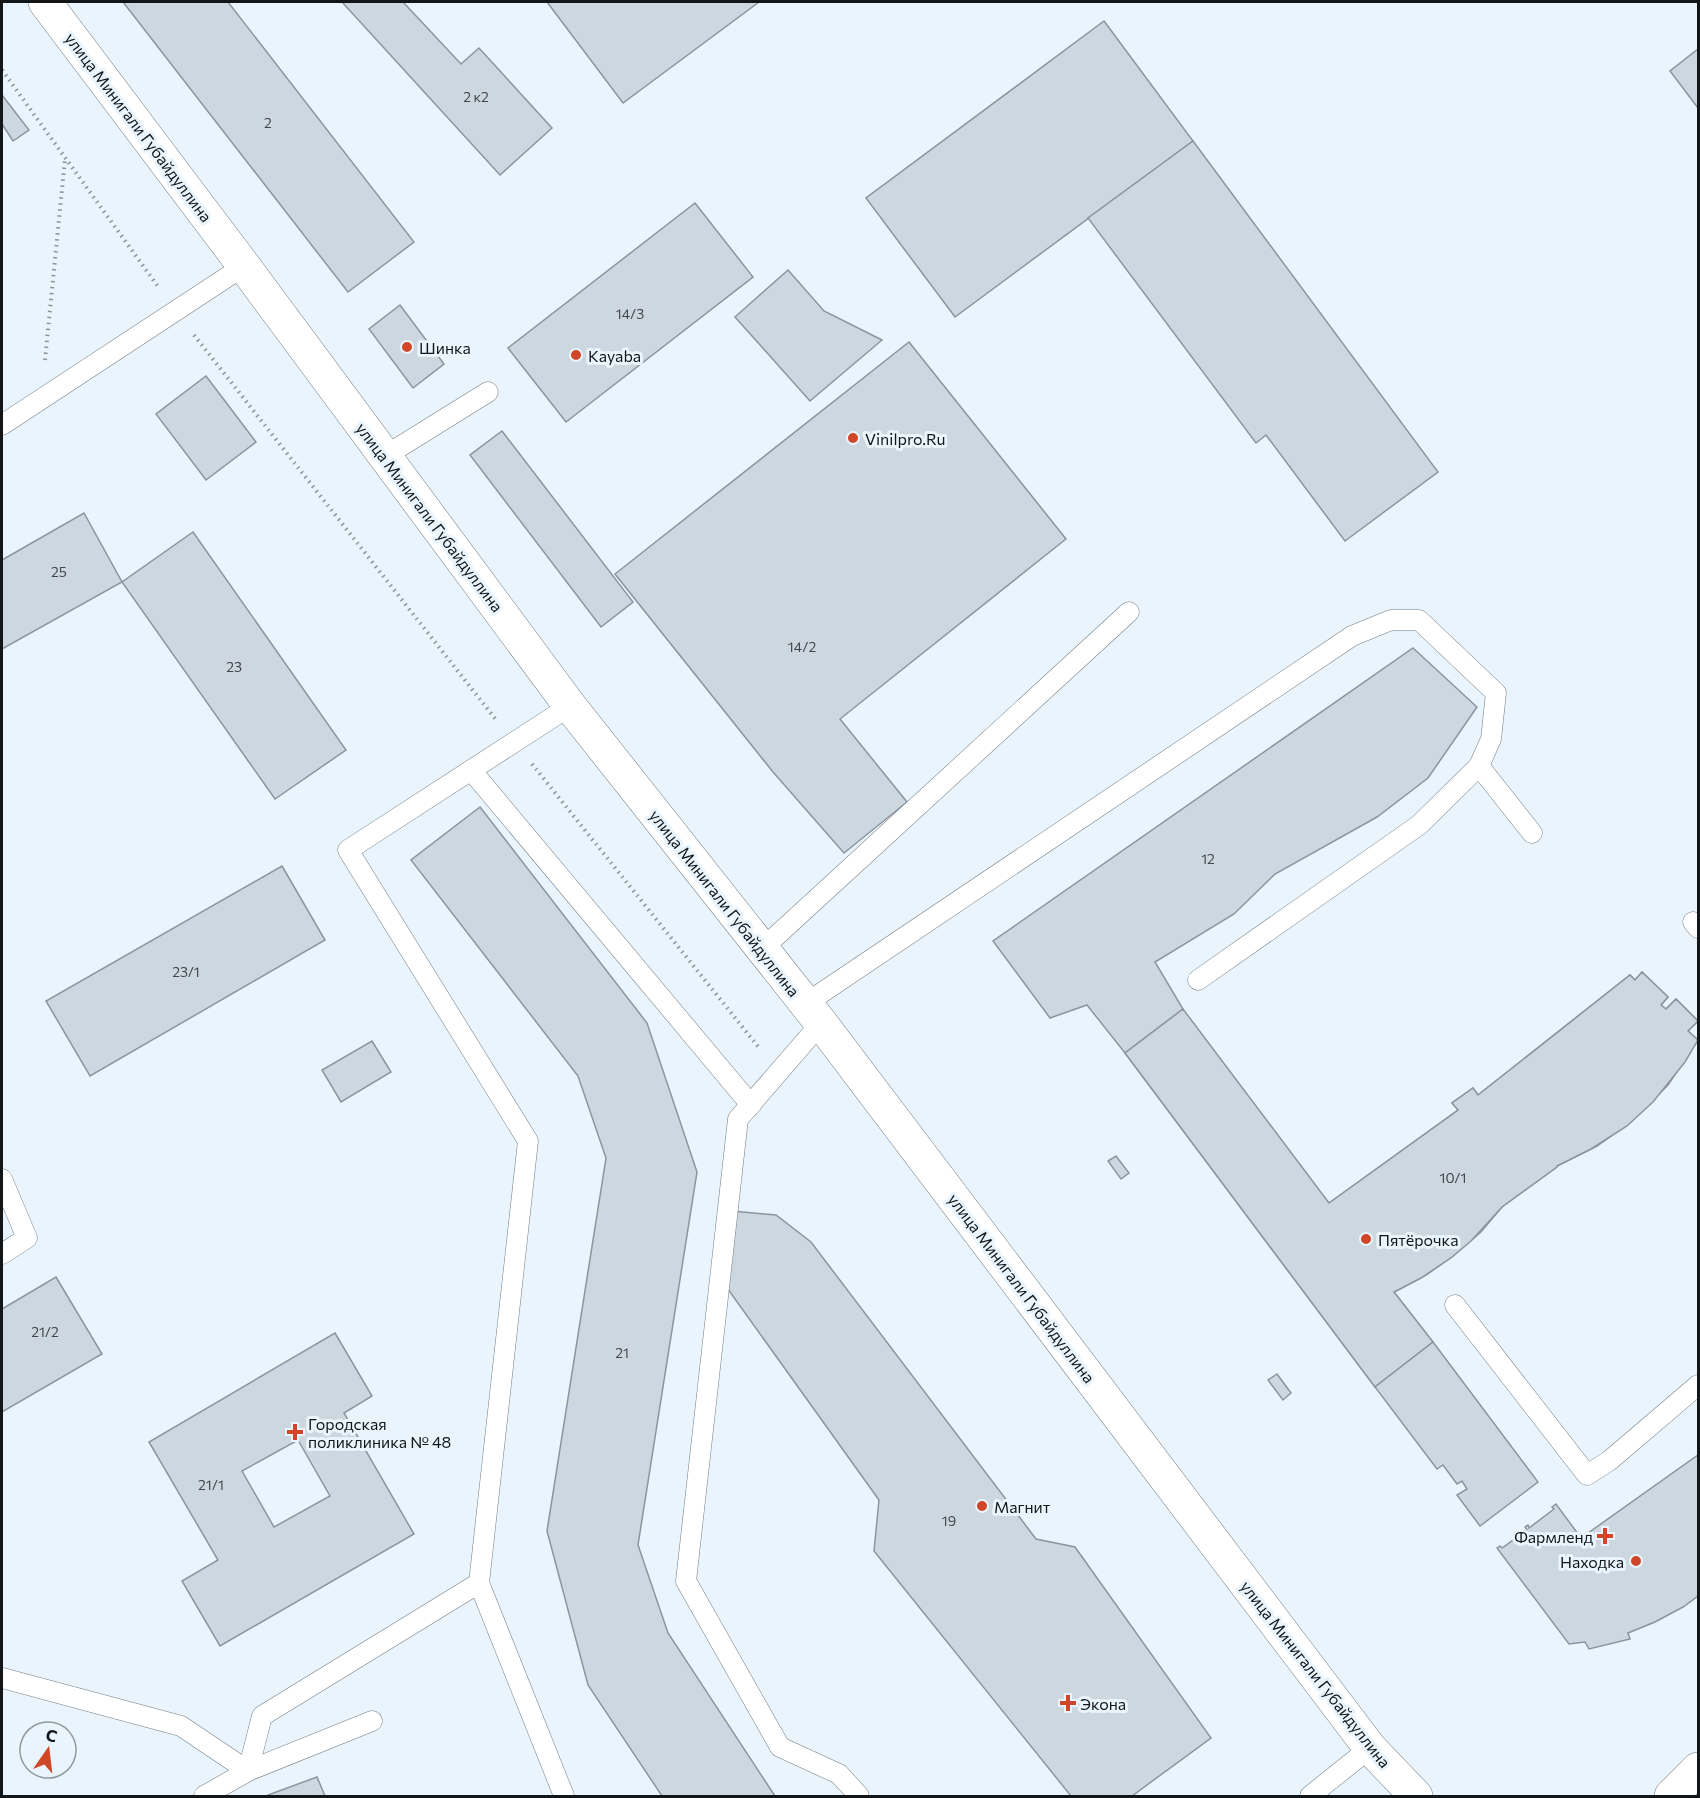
<svg xmlns="http://www.w3.org/2000/svg" width="1700" height="1798" font-family="Commissioner,sans-serif">
  <style>
    .building { fill: #cdd7e0; stroke: #8c959d; stroke-width: 1.5; fill-rule: evenodd }
    .lines { fill: none; stroke-linecap: round; stroke-linejoin: round }
    .lane-casing { stroke: #747d84; stroke-width: 21 }
    .secondary-casing { stroke: #747d84; stroke-width: 34 }
    .path { stroke: #8c9499; stroke-width: 4; stroke-dasharray: 1.5 4.5; stroke-linecap: butt }
    .lane { stroke: #fff; stroke-width: 20 }
    .secondary { stroke: #fff; stroke-width: 33 }
    .poi-dot { fill: #d04628; stroke: #e9f4fc; stroke-width: 2 }
    .labels { text-anchor: middle; dominant-baseline: central; stroke-width: 6; stroke-linejoin: round; paint-order: stroke }
    .number-label { font-size: 14px; fill: #42464b }
    .street-label { font-size: 16px; fill: #131619; stroke: #e9f4fc }
    .poi-label { font-size: 16px; fill: #131619; stroke: #e9f4fc; text-anchor: start }
  </style>
  <rect width="100%" height="100%" fill="#e9f4fc"/>
  <g class="building">
    <polygon points="123,2 228,2 414,242 348,292"/>
    <polygon points="342,2 403,2 461,64 479,48 552,128 500,175"/>
    <polygon points="547,2 759,2 623,103"/>
    <polygon points="1104,21 1193,141 955,317 866,198"/>
    <polygon points="1698,49 1698,108 1670,71"/>
    <polygon points="2,95 29,130 13,141 2,124"/>
    <polygon points="1193,141 1438,472 1345,541 1266,435 1256,443 1088,218"/>
    <polygon points="695,203 753,277 566,422 508,348"/>
    <polygon points="788,270 824,311 882,340 810,401 735,317"/>
    <polygon points="400,305 444,364 413,388 369,329"/>
    <polygon points="909,342 1066,539 840,719 907,802 844,853 773,772 615,574"/>
    <polygon points="206,376 256,442 206,480 156,414"/>
    <polygon points="502,431 633,602 601,627 470,455"/>
    <polygon points="84,513 122,582 2,649 2,560"/>
    <polygon points="193,532 346,750 275,799 122,582"/>
    <polygon points="1413,648 1477,707 1428,778 1377,817 1275,874 1234,914 1155,962 1183,1009 1125,1053 1087,1005 1050,1018 993,941"/>
    <polygon points="480,807 647,1023 697,1172 638,1545 668,1633 775,1796 662,1796 588,1685 547,1531 606,1158 578,1076 411,860"/>
    <polygon points="282,866 325,940 90,1076 46,1001"/>
    <polygon points="1642,972 1668,997 1661,1005 1666,1009 1676,999 1698,1021 1688,1031 1698,1040 1668,1085 1631,1122 1597,1146 1557,1166 1502,1207 1481,1232 1452,1257 1426,1275 1394,1292 1433,1342 1375,1387 1125,1053 1317,1189 1329,1203 1458,1110 1452,1103 1473,1088 1478,1095 1630,975 1635,980"/>
    <polygon points="1642,972 1668,997 1661,1005 1666,1009 1676,999 1698,1021 1688,1031 1698,1040 1685,1062 1653,1102 1627,1126 1591,1149 1557,1166 1557,1167 1502,1207 1471,1241 1452,1257 1421,1278 1394,1292 1433,1342 1375,1387 1125,1053 1183,1009 1329,1203 1458,1110 1452,1103 1473,1088 1478,1095 1630,975 1635,980"/>
    <polygon points="372,1041 391,1072 341,1102 322,1070"/>
    <polygon points="1116,1156 1129,1173 1121,1179 1108,1161"/>
    <polygon points="732,1211 776,1215 811,1242 1036,1539 1075,1547 1211,1738 1132,1796 1071,1796 874,1551 879,1500 725,1285"/>
    <polygon points="56,1277 102,1354 2,1412 2,1309"/>
    <path d="M335,1333L372,1396L344,1413L414,1534L220,1646L182,1581L218,1560L149,1442ZM298,1440L330,1496L274,1527L242,1471Z"/>
    <polygon points="1433,1342 1538,1482 1480,1526 1457,1495 1467,1489 1462,1481 1457,1484 1443,1465 1437,1469 1375,1387"/>
    <polygon points="1277,1374 1291,1393 1283,1400 1268,1380"/>
    <polygon points="1698,1455 1698,1596 1683,1607 1655,1622 1628,1633 1630,1639 1589,1649 1585,1642 1569,1644 1497,1548 1500,1546 1502,1548 1527,1530 1525,1527 1528,1525 1529,1528 1554,1509 1552,1507 1556,1504 1581,1538"/>
    <polygon points="317,1777 325,1796 268,1796 268,1795"/>
  </g>
  <g class="lines">
    <g class="lane-casing">
      <g id="lane">
        <polyline points="2,425 244,266"/>
        <polyline points="385,456 488,392"/>
        <polyline points="1479,766 1532,833"/>
        <polyline points="471,770 751,1105"/>
        <polyline points="1693,922 1698,928"/>
        <polyline points="762,949 1129,612"/>
        <polyline points="805,1004 1352,636 1391,620 1419,620 1496,693 1491,739 1479,766 1419,825 1198,980"/>
        <polyline points="821,1023 738,1119 686,1581 780,1747 839,1774 859,1796"/>
        <polyline points="2,1179 27,1238 2,1254"/>
        <polyline points="1455,1305 1587,1475 1609,1461 1698,1385"/>
        <polyline points="479,1583 564,1796"/>
        <polyline points="2,1678 181,1726 248,1771 262,1716 479,1583 528,1141 348,850 570,706"/>
        <polyline points="204,1796 248,1771 372,1721"/>
        <polyline points="1310,1796 1370,1748"/>
      </g>
    </g>
    <g class="secondary-casing">
      <g id="secondary">
        <polyline points="45,2 244,266 570,706 821,1023 1370,1748 1416,1796"/>
        <polyline points="1671,1796 1698,1769"/>
      </g>
    </g>
    <g class="path">
      <polyline points="2,70 159,288"/>
      <polyline points="194,335 497,721"/>
      <polyline points="45,360 65,159"/>
      <polyline points="532,764 760,1049"/>
    </g>
    <use href="#lane" class="lane"/>
    <use href="#secondary" class="secondary"/>
  </g>
  <g class="poi-dot">
    <circle cx="407" cy="347" r="6"/>
    <circle cx="576" cy="355" r="6"/>
    <circle cx="853" cy="438" r="6"/>
    <circle cx="1366" cy="1239" r="6"/>
    <path d="M292 1423h6v6h6v6h-6v6h-6v-6h-6v-6h6z"/>
    <circle cx="982" cy="1506" r="6"/>
    <path d="M1602 1527h6v6h6v6h-6v6h-6v-6h-6v-6h6z"/>
    <circle cx="1636" cy="1561" r="6"/>
    <path d="M1065 1694h6v6h6v6h-6v6h-6v-6h-6v-6h6z"/>
  </g>
  <g class="labels">
    <g class="number-label">
      <text x="476" y="96">2 к2</text>
      <text x="268" y="122">2</text>
      <text x="630" y="313">14/3</text>
      <text x="59" y="571">25</text>
      <text x="802" y="646">14/2</text>
      <text x="234" y="666">23</text>
      <text x="1208" y="858">12</text>
      <text x="186" y="971">23/1</text>
      <text x="1453" y="1177">10/1</text>
      <text x="45" y="1331">21/2</text>
      <text x="622" y="1352">21</text>
      <text x="211" y="1484">21/1</text>
      <text x="949" y="1520">19</text>
    </g>
    <g class="street-label">
      <text transform="translate(139 127) rotate(53)">улица Минигали Губайдуллина</text>
      <text transform="translate(430 517) rotate(53)">улица Минигали Губайдуллина</text>
      <text transform="translate(725 903) rotate(52)">улица Минигали Губайдуллина</text>
      <text transform="translate(1022 1288) rotate(53)">улица Минигали Губайдуллина</text>
      <text transform="translate(1316 1674) rotate(52)">улица Минигали Губайдуллина</text>
    </g>
    <g class="poi-label">
      <text x="419" y="347">Шинка</text>
      <text x="588" y="355">Kayaba</text>
      <text x="865" y="438">Vinilpro.Ru</text>
      <text x="1378" y="1239">Пятёрочка</text>
      <text x="308" y="1423">Городская<tspan x="308" dy="18">поликлиника № 48</tspan></text>
      <text x="994" y="1506">Магнит</text>
      <text x="1593" y="1536" text-anchor="end">Фармленд</text>
      <text x="1624" y="1561" text-anchor="end">Находка</text>
      <text x="1080" y="1703">Экона</text>
    </g>
  </g>
  <rect width="1700" height="1798" fill="none" stroke="#131619" stroke-width="6"/>
  <g transform="translate(48 1750) rotate(14)"><circle r="28" fill="#e9f4fc" stroke="#939ba1" stroke-width="1.5"/>
  <path d="M0-4.5L10 22L0 15L-10 22Z" fill="#d04628"/>
  <text y="-9" font-size="16" font-weight="bold" text-anchor="middle" fill="#131619">С</text>
  </g>
</svg>
